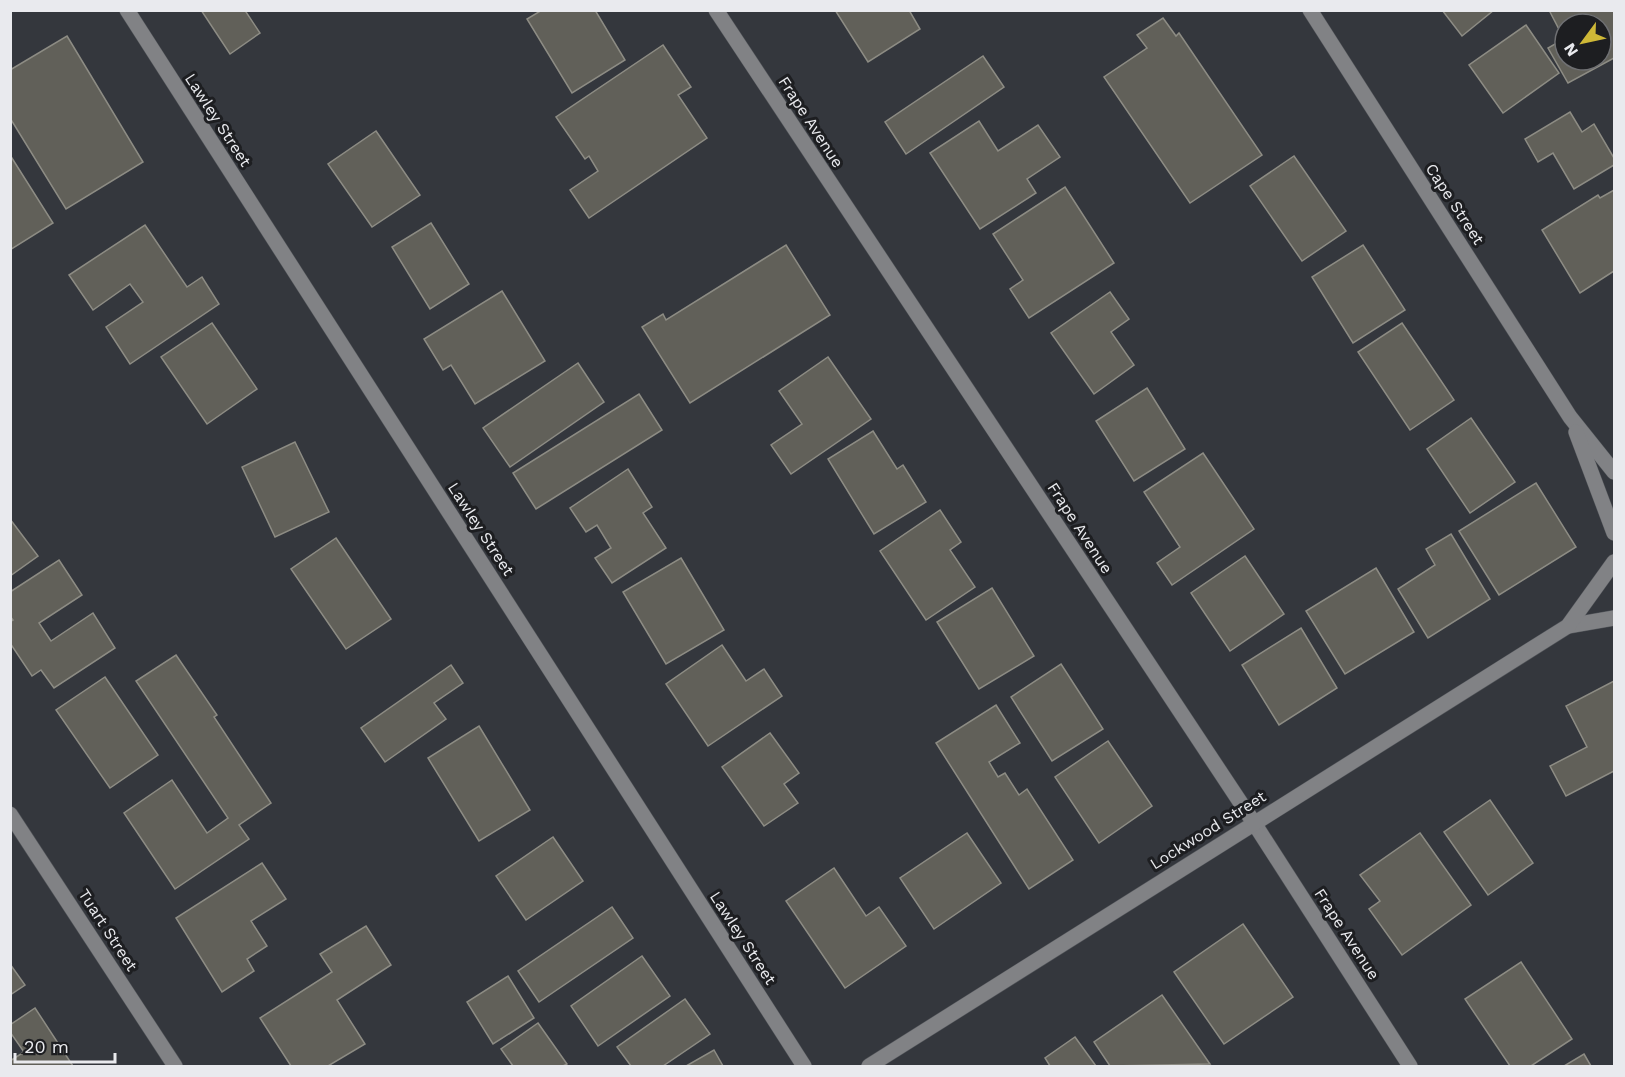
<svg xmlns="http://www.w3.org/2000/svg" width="1625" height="1077" font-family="'Work Sans',sans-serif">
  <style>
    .building { fill: #616059; stroke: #8d8c84; stroke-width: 1.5; fill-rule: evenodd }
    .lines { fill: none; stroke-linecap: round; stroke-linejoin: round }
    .minor-casing { stroke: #515459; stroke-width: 16 }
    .minor { stroke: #818285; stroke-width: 15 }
    .labels { text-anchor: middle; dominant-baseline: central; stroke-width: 6; stroke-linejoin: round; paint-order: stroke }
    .street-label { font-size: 16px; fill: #e9eaee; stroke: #1d1e21 }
  </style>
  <rect width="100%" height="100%" fill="#34373d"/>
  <g class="building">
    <polygon points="201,10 249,10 246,12 260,33 230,54"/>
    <polygon points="542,10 595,10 625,60 572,93 527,19"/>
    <polygon points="835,10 909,10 920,29 868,62"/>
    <polygon points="1442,10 1494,10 1462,36"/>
    <path d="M1549,10H1614V58L1568,83L1548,48L1564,39ZM1565,24H1601V60H1565Z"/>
    <polygon points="1163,18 1176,36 1179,33 1262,155 1190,203 1104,77 1147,48 1137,35"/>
    <polygon points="1526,25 1559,73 1503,113 1469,65"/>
    <polygon points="67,36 143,162 66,209 10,118 10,70"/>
    <polygon points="663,45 691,87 678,95 707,138 589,218 570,190 598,171 589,156 585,159 556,117"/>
    <polygon points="983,56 1004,87 906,154 885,122"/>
    <polygon points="1570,112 1582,132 1594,124 1614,158 1614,165 1574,189 1553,153 1538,162 1525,139"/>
    <polygon points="979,121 998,151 1038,125 1060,157 1027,179 1036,193 980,229 930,153"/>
    <polygon points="376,131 420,195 372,227 328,164"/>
    <polygon points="10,155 53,223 10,250"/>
    <polygon points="1294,156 1346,231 1302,261 1250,186"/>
    <polygon points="1065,187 1114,263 1029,318 1010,289 1023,280 993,234"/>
    <polygon points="1614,190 1614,271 1580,293 1542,230 1598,195 1600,198"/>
    <polygon points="431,223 469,284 430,309 392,247"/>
    <polygon points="145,225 187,287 202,277 219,304 130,364 106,327 143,302 130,284 93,310 69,275"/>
    <polygon points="786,245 830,315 690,403 642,327 663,314 666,320"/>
    <polygon points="1363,245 1405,310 1353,343 1312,277"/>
    <polygon points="502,291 545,361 475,404 451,365 443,370 424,339"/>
    <polygon points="1110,292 1129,319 1111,332 1134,365 1094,394 1051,333"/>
    <polygon points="212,323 257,389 207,424 161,357"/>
    <polygon points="1402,323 1454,400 1410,430 1358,352"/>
    <polygon points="828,357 871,419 791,474 771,445 802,424 779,391"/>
    <polygon points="578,363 604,402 510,467 483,428"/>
    <polygon points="1147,388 1185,449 1134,481 1096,421"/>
    <polygon points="639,394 662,430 536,509 513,473"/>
    <polygon points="1471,418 1515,482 1470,513 1427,449"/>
    <polygon points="873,431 897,469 903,465 926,502 874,534 828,459"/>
    <polygon points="295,442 329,512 275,537 242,467"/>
    <polygon points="1203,453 1254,529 1172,585 1157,563 1180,547 1144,492"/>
    <polygon points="628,469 652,507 643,513 666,548 612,583 595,558 611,548 597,525 586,532 570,508"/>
    <polygon points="1536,483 1576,547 1499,595 1459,531"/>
    <polygon points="940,510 961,542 950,550 975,587 926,620 880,551"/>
    <polygon points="10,519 38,556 10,576"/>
    <polygon points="1451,534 1490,599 1428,638 1398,589 1435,565 1426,549"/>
    <polygon points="336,538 391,619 346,649 291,569"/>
    <polygon points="1245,556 1284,614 1230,651 1191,593"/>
    <polygon points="681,558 724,630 666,664 623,592"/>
    <polygon points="59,560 82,595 39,623 51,641 93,613 115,648 54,688 41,670 32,676 10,643 10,622 13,620 10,616 10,592"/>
    <polygon points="1376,568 1414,632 1345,674 1306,611"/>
    <polygon points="992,588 1034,656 979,689 937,622"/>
    <polygon points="1301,628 1337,688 1279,725 1242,665"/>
    <polygon points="722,645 746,681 764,669 782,696 708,746 666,684"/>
    <polygon points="176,655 217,715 214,717 271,803 239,825 249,839 175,889 124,813 172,780 207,833 228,818 136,681"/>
    <polygon points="1061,664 1103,729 1052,761 1011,697"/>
    <polygon points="451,665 463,683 434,703 446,719 385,762 361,728"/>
    <polygon points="105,677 158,755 110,788 56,710"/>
    <polygon points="1614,681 1614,771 1566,796 1550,766 1587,747 1566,706"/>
    <polygon points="996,705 1020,743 989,762 998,777 1005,773 1019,795 1027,789 1073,860 1029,889 936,743"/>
    <polygon points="479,726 530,810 479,841 428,758"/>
    <polygon points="770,733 799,773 784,784 798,803 764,826 722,767"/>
    <polygon points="1108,741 1152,806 1099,843 1055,777"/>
    <polygon points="1490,800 1533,863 1488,895 1444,832"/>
    <polygon points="967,833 1001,883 934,929 900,878"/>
    <polygon points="1420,833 1471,905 1402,955 1369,909 1380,901 1360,875"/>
    <polygon points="553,837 583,881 526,920 496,876"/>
    <polygon points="262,863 286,899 251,921 267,946 247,959 254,971 222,992 176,918"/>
    <polygon points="834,868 866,916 879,907 906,946 845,988 786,901"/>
    <polygon points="612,907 633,938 539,1002 518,971"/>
    <polygon points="1243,924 1293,997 1224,1044 1174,972"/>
    <polygon points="366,926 391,965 337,1000 365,1044 328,1066 291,1066 260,1018 332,972 320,954"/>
    <polygon points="642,956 670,996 598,1046 571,1006"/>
    <polygon points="1521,962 1572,1039 1531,1066 1510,1066 1465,999"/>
    <polygon points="10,964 25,985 10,995"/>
    <polygon points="508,976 534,1018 493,1044 467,1002"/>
    <polygon points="1162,995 1210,1064 1110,1066 1094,1042"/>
    <polygon points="685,999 710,1034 663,1066 631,1066 617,1047"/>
    <polygon points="35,1008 73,1066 10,1066 10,1061 24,1052 10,1032 10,1025"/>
    <polygon points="538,1023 567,1064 563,1066 513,1066 501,1049"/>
    <polygon points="1075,1037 1096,1066 1050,1066 1045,1058"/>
    <polygon points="714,1050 723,1066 686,1066"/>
    <polygon points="1584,1054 1591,1066 1564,1066"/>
  </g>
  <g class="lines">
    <g class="minor-casing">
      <g id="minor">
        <polyline points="127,10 804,1066"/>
        <polyline points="716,10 1254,823 1410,1066"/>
        <polyline points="1310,10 1570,417 1614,472"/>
        <polyline points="1576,432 1614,533"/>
        <polyline points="1568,626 1614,618"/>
        <polyline points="10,814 175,1066"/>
        <polyline points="869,1066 1568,626 1614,562"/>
      </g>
    </g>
    <use href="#minor" class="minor"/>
  </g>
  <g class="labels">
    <g class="street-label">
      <text transform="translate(218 120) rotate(57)">Lawley Street</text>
      <text transform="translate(811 122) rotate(57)">Frape Avenue</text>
      <text transform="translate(1455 204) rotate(57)">Cape Street</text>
      <text transform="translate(1080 528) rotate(57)">Frape Avenue</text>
      <text transform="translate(481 529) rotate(57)">Lawley Street</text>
      <text transform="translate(1208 830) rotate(-32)">Lockwood Street</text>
      <text transform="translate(108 930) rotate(57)">Tuart Street</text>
      <text transform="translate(1347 934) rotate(57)">Frape Avenue</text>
      <text transform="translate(743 938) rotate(57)">Lawley Street</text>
    </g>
  </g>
  <rect width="1625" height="1077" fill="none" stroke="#e9eaee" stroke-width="24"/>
  <g transform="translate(1583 42) rotate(237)"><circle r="28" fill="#1d1e21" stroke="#6f7073" stroke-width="1.5"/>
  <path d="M0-4.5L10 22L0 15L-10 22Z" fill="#ceb837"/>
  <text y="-9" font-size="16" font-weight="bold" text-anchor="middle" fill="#e9eaee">N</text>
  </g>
  <path d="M15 1053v9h100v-9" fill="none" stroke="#e9eaee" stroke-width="3"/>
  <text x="24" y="1053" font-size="18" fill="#e9eaee" stroke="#1d1e21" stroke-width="4.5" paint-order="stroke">20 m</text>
</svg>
